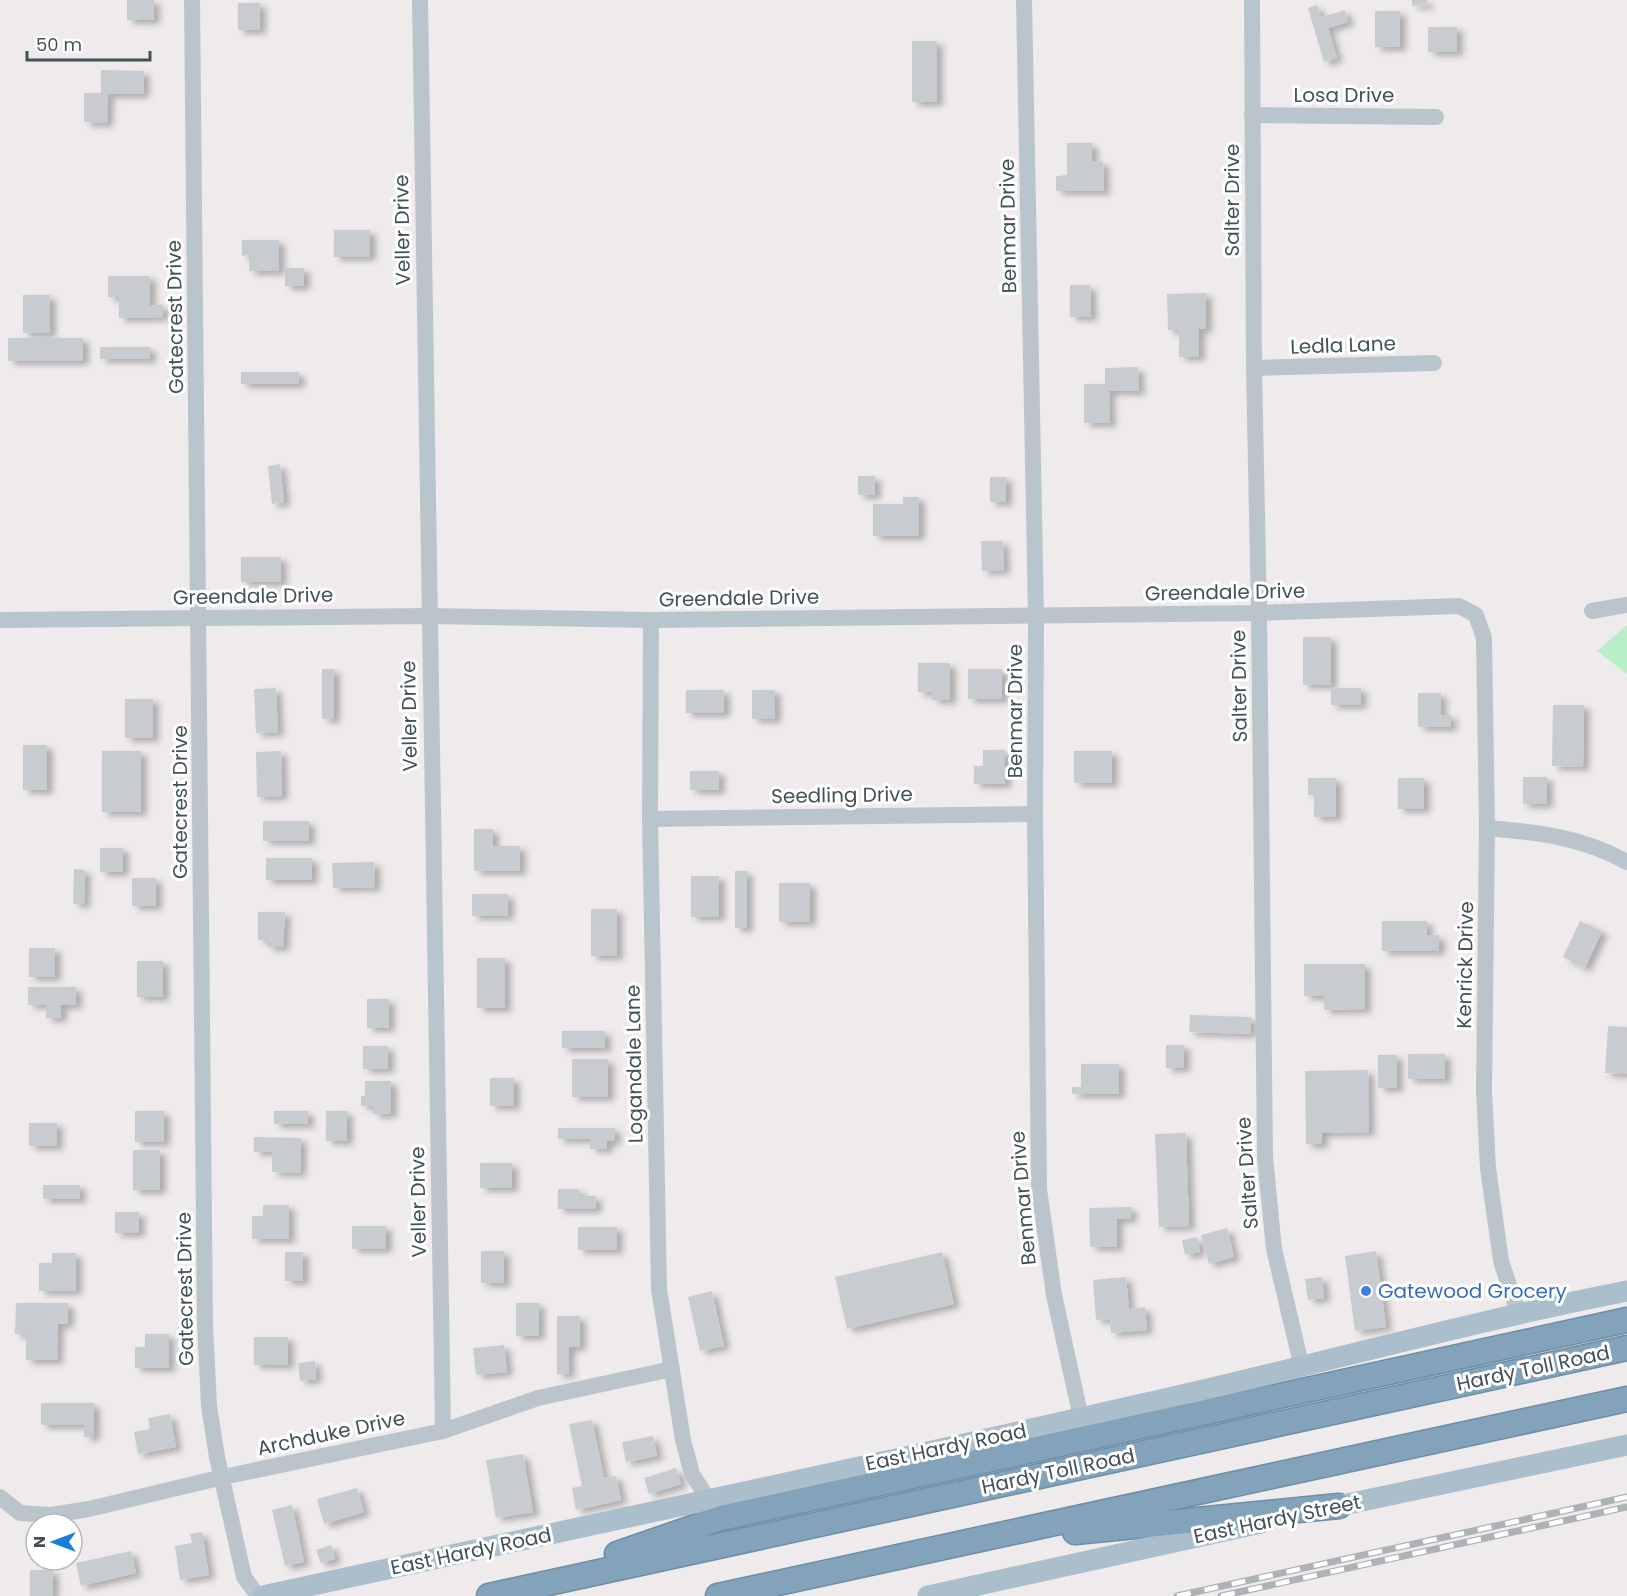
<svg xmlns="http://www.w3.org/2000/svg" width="1627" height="1596" font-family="Poppins,sans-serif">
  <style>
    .green { fill: #b8eec8 }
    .building { fill: #c8ccd1; filter: url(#shadow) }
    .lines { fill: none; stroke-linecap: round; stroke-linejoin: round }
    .highway-casing { stroke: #6e8ea7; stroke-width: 27 }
    .minor { stroke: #bac5cb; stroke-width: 16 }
    .major { stroke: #abbecb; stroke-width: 21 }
    .highway { stroke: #83a3bb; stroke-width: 24 }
    .rail-casing { stroke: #aeb2b6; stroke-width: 7 }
    .rail { stroke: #fff; stroke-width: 4.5; stroke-dasharray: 14; stroke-linecap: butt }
    .shop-dot { fill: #3f7fe0; stroke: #fff; stroke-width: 2 }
    .labels { text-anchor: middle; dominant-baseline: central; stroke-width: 6; stroke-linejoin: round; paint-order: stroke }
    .street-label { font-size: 20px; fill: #445159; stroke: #fff }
    .shop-label { font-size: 20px; fill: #366cbe; stroke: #fff; text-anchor: start }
  </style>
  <defs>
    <filter id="shadow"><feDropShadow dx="6" dy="4" stdDeviation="3" flood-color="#0004"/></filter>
  </defs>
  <rect width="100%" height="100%" fill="#efebec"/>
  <polygon class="green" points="1627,625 1627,674 1597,651"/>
  <g class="building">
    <rect x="127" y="0" width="27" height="20"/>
    <polygon points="1412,0 1427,0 1427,5 1412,6"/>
    <rect x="238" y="3" width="22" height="27"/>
    <polygon points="1317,5 1321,17 1345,10 1348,22 1328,28 1337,58 1324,62 1308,8"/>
    <rect x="1375" y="11" width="25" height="36"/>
    <rect x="1428" y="27" width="29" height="25"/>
    <rect x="912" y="41" width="25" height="61"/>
    <polygon points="101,70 144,71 143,94 108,94 107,123 84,122 84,93 101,93"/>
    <polygon points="1067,143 1092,143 1092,162 1103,161 1104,191 1056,191 1056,176 1067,175"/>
    <rect x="334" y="230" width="36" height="27"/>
    <polygon points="242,240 279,240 279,271 249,271 249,255 242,256"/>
    <rect x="285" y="268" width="19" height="18"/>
    <polygon points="108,276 150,276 150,305 163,305 163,317 119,318 119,297 108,297"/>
    <polygon points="1070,285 1090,285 1091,317 1070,317"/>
    <polygon points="1206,293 1206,329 1199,329 1199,357 1179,357 1179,330 1168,330 1167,294"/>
    <rect x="23" y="295" width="27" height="38"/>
    <rect x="8" y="338" width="75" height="23"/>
    <rect x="100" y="347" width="50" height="12"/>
    <polygon points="1138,367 1139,391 1109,391 1110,423 1084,423 1084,384 1105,384 1105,368"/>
    <rect x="241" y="372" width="58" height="12"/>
    <polygon points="280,464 284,502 272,504 268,466"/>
    <rect x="858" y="476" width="17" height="19"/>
    <rect x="990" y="477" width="16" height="25"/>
    <polygon points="903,497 919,497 919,536 873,536 873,504 903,504"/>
    <polygon points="981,541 1003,541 1004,570 982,571"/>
    <rect x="241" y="557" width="40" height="25"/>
    <rect x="1303" y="637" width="28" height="48"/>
    <polygon points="918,663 950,663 950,700 932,700 932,692 918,692"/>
    <rect x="322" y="669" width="12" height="50"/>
    <rect x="968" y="669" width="34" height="30"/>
    <polygon points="276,688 278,732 256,733 254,689"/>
    <rect x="1331" y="688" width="30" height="17"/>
    <rect x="686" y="690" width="38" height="23"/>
    <rect x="752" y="690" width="23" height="29"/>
    <polygon points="1418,693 1441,693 1441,715 1451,715 1451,727 1418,727"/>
    <rect x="125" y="699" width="28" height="39"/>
    <polygon points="1553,705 1584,705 1583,767 1552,766"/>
    <rect x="23" y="745" width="24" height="45"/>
    <polygon points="983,750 1005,750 1005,784 974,784 974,766 983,766"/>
    <rect x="102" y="751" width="39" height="61"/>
    <polygon points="281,751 282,796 257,797 256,752"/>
    <rect x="1074" y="751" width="38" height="32"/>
    <rect x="690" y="771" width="29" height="19"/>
    <rect x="1523" y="777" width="24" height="27"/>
    <polygon points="1308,778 1336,778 1336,817 1314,817 1314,795 1308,795"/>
    <rect x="1398" y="778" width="26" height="31"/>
    <rect x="263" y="821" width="46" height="20"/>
    <polygon points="474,829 493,829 493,846 520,846 520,871 474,871"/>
    <rect x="100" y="848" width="23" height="24"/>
    <rect x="266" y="858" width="46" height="22"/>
    <polygon points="374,862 375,887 333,888 332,863"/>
    <polygon points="74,869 85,870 84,904 73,904"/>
    <rect x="735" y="871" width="12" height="57"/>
    <rect x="691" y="876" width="28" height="41"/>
    <rect x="132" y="878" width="24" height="28"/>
    <rect x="779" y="883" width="31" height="39"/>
    <rect x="472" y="894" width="36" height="22"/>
    <rect x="591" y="909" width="26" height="47"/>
    <polygon points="258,912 285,912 283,947 267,947 267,940 258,940"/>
    <polygon points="1382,921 1427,921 1427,935 1439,935 1439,951 1382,951"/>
    <polygon points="1580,921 1602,931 1585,968 1563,957"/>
    <rect x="29" y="948" width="26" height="29"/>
    <rect x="477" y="958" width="28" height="50"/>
    <rect x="137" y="961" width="26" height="36"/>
    <polygon points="1304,964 1365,964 1365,1009 1324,1010 1324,996 1304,996"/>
    <polygon points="28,987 76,987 76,1005 61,1005 61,1018 46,1018 46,1005 28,1005"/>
    <rect x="367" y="999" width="22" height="29"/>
    <polygon points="1190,1015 1251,1017 1250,1034 1189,1032"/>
    <polygon points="1608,1026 1627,1027 1627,1074 1605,1073"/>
    <rect x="562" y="1031" width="43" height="17"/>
    <rect x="1166" y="1045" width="18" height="23"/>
    <rect x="363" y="1046" width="25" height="23"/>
    <rect x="1408" y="1054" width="37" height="25"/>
    <rect x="1378" y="1055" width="19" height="33"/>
    <rect x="572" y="1059" width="36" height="38"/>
    <polygon points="1081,1064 1119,1064 1119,1094 1072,1094 1072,1087 1081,1087"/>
    <polygon points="1368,1070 1369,1132 1322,1133 1322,1144 1306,1144 1305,1071"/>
    <rect x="490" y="1078" width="24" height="28"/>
    <polygon points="365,1081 391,1081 391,1114 373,1114 373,1106 361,1106 361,1096 365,1096"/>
    <rect x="135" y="1111" width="29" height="31"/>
    <rect x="274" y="1111" width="34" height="13"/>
    <rect x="326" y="1111" width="21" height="30"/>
    <rect x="29" y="1123" width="28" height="23"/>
    <polygon points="558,1128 615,1128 615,1141 607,1141 607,1149 590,1149 590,1139 558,1139"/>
    <polygon points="1186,1133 1189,1226 1159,1227 1155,1134"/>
    <polygon points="254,1137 301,1138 300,1173 272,1172 272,1152 254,1152"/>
    <rect x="133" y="1150" width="27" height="40"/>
    <rect x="480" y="1163" width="32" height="25"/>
    <rect x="43" y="1185" width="37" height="14"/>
    <polygon points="558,1189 579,1189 579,1196 596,1196 596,1209 558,1209"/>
    <polygon points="263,1205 289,1205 289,1239 252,1239 252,1216 263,1216"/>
    <polygon points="1131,1207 1131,1219 1117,1219 1117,1247 1090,1247 1089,1208"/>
    <rect x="115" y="1212" width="24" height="21"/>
    <rect x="352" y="1226" width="34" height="23"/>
    <rect x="578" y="1227" width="39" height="23"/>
    <polygon points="1227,1228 1234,1257 1209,1264 1201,1235"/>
    <polygon points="1197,1237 1200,1252 1185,1255 1182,1240"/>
    <rect x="481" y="1251" width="23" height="32"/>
    <polygon points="1376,1251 1386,1327 1355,1331 1345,1256"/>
    <rect x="285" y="1252" width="18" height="29"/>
    <polygon points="942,1252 954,1304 847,1329 835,1277"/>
    <polygon points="52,1253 76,1253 76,1291 39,1291 39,1263 52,1263"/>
    <polygon points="1126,1277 1129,1309 1145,1307 1147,1330 1111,1333 1110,1319 1096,1320 1093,1280"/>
    <polygon points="1322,1277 1324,1298 1308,1300 1305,1279"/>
    <polygon points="712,1291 724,1346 700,1351 688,1297"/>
    <polygon points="16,1303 68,1303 68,1324 58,1324 57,1360 26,1360 26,1335 15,1334"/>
    <rect x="516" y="1303" width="23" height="33"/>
    <polygon points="557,1316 580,1316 580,1347 569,1347 569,1374 557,1374"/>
    <polygon points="145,1334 169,1334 169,1368 135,1368 135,1347 145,1347"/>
    <rect x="254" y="1337" width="34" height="28"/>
    <polygon points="504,1345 507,1372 476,1375 473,1348"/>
    <polygon points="315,1361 316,1379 300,1381 298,1363"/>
    <polygon points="41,1403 94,1403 94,1437 84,1437 84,1425 41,1425"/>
    <polygon points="170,1414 176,1447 138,1454 134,1432 150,1429 148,1418"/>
    <polygon points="592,1420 604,1478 616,1476 621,1500 576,1510 572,1488 582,1486 569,1424"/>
    <polygon points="653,1436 657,1456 626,1462 622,1442"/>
    <polygon points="523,1454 533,1512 496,1518 486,1460"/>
    <polygon points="676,1468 681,1484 649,1494 644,1478"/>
    <polygon points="357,1488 364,1512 324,1524 317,1499"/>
    <polygon points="292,1505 304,1562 285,1566 272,1510"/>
    <polygon points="202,1532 209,1575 180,1580 175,1546 192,1543 190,1534"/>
    <polygon points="331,1545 335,1559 321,1563 316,1550"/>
    <polygon points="131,1551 136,1573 81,1586 76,1563"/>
    <rect x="30" y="1570" width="23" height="26"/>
  </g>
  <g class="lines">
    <g class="highway-casing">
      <g id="highway">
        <polyline points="1075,1532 1339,1506"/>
        <polyline points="617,1554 721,1518 1627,1320"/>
        <polyline points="489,1596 1627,1348"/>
        <polyline points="718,1596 1627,1399"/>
      </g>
    </g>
    <g class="minor">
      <polyline points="192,0 205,1324 209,1406 217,1457 244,1577 258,1596"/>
      <polyline points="420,0 443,1431"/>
      <polyline points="1024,0 1036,616 1035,814 1039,1189 1054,1295 1081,1418"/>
      <polyline points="1252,0 1254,368 1259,613 1265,1157 1274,1249 1302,1368"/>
      <polyline points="1252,115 1436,117"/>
      <polyline points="1254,368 1434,363"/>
      <polyline points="1592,611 1627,605"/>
      <polyline points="0,620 429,616 651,620 1259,613 1459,606 1476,615 1484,638 1487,828 1484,1092 1488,1168 1501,1261 1518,1312"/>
      <polyline points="651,620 650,819 659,1289 683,1440 692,1474 708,1499"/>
      <polyline points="650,819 1035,814"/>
      <path d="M1487,828C1537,832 1582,837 1627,862"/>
      <polyline points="0,1497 20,1513 51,1515 89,1509 223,1477 443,1431 538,1398 672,1369"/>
    </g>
    <g class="major">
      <polyline points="1324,1509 1627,1445"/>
      <path d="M263,1596C556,1532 849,1471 1142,1404C1304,1368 1464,1323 1627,1291"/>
      <polyline points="928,1596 1261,1523"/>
    </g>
    <use href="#highway" class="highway"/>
    <g class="rail-casing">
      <g id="rail">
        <polyline points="1177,1596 1627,1497"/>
        <polyline points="1221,1596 1627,1507"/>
      </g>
    </g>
    <use href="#rail" class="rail"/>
  </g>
  <circle class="shop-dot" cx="1366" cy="1291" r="6"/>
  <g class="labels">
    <g class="street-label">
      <text x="1344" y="95">Losa Drive</text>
      <text transform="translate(1232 200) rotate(-90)">Salter Drive</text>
      <text transform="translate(1008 226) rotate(-91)">Benmar Drive</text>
      <text transform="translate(402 230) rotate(-91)">Veller Drive</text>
      <text transform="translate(175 317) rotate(-91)">Gatecrest Drive</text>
      <text transform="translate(1343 345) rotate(-2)">Ledla Lane</text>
      <text transform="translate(1225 592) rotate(-1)">Greendale Drive</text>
      <text transform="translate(253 596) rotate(-1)">Greendale Drive</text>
      <text transform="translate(739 598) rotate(-1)">Greendale Drive</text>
      <text transform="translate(1239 686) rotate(-91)">Salter Drive</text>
      <text transform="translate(1015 711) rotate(-90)">Benmar Drive</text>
      <text transform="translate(409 716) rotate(-91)">Veller Drive</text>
      <text transform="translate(842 795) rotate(-1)">Seedling Drive</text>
      <text transform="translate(180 802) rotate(-90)">Gatecrest Drive</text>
      <text transform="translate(1465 965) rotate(-89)">Kenrick Drive</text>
      <text transform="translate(634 1064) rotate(-91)">Logandale Lane</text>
      <text transform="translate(1247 1173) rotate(-94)">Salter Drive</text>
      <text transform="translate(1023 1198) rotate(-95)">Benmar Drive</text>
      <text transform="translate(418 1202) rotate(-91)">Veller Drive</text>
      <text transform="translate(185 1289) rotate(-91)">Gatecrest Drive</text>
      <text transform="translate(1533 1368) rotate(-12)">Hardy Toll Road</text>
      <text transform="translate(331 1433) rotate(-12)">Archduke Drive</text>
      <text transform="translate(946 1447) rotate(-12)">East Hardy Road</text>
      <text transform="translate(1058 1471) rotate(-12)">Hardy Toll Road</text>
      <text transform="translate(1277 1519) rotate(-12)">East Hardy Street</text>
      <text transform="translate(471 1551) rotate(-12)">East Hardy Road</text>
    </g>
    <g class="shop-label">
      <text x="1378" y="1291">Gatewood Grocery</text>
    </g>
  </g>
  <g transform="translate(54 1542) rotate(270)"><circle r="28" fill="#ffffff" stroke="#b4b9bd" stroke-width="1.5"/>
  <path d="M0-4.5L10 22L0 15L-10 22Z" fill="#197fdb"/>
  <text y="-9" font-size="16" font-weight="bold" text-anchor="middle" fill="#445159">N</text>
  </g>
  <path d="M27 51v9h123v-9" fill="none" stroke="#445159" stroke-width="3"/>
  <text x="36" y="51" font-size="18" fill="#445159" stroke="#ffffff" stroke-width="4.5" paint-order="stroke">50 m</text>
</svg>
